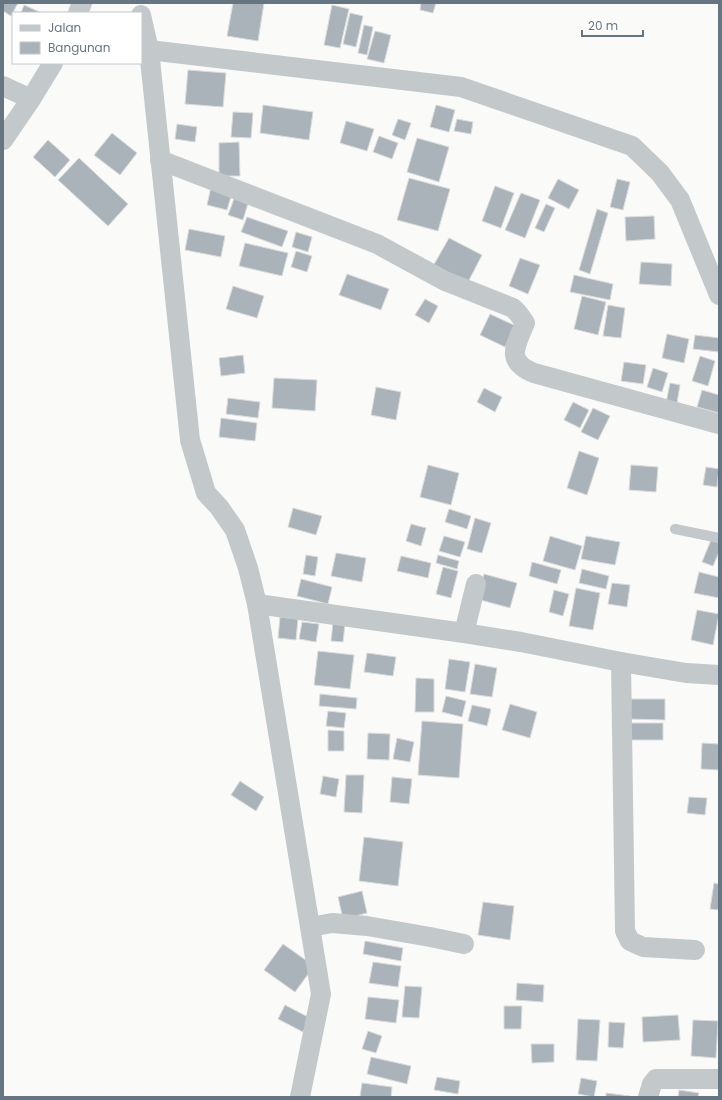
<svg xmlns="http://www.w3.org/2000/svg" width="722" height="1100" font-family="Poppins,sans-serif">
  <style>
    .building { fill: #a9b3b9; stroke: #dbdcda }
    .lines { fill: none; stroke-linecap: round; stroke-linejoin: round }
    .service { stroke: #c3c8cb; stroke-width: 10 }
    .minor { stroke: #c3c8cb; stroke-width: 20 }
  </style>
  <rect width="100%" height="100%" fill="#fafaf8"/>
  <g class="building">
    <polygon points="3,3 18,3 11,16 3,11"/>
    <polygon points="233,3 264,3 258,41 227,36"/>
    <polygon points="421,3 436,3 433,13 420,10"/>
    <polygon points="24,5 42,13 21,13"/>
    <polygon points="332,5 349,9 340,48 324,45"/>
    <polygon points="350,13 363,16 356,47 343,44"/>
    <polygon points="364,25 373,27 367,55 358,53"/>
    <polygon points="375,31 391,35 384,63 367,59"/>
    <polygon points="188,70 226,73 223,107 185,104"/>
    <polygon points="263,105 313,112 309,140 260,133"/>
    <polygon points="436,105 455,110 449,132 430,127"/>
    <polygon points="233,112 253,113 251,138 231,137"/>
    <polygon points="398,119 411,123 405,140 392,135"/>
    <polygon points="457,119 473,122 471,134 454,131"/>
    <polygon points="346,121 374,129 367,151 340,143"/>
    <polygon points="177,124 197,127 195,142 175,139"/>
    <polygon points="112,133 137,153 120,175 94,155"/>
    <polygon points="379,136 398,143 392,159 373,152"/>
    <polygon points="417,138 449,147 439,182 407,172"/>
    <polygon points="48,140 70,160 55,177 33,157"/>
    <polygon points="239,142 240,176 219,176 219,143"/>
    <polygon points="79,158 128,204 108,226 58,180"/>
    <polygon points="409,178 450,189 438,231 397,220"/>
    <polygon points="558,179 579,190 569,209 548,198"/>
    <polygon points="617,179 630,182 623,210 610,207"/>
    <polygon points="495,186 514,193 501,228 482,221"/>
    <polygon points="211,187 232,193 227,210 207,205"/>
    <polygon points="521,193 540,200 525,238 505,230"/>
    <polygon points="235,196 249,200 243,220 228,215"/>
    <polygon points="546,204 555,208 544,232 535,228"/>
    <polygon points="597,209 608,213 590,274 579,270"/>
    <polygon points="654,216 655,239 626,241 625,217"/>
    <polygon points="247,217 288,231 282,247 241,232"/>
    <polygon points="189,229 225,236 221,257 185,250"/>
    <polygon points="296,232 312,237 308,252 292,247"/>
    <polygon points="449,238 482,255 466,286 432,268"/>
    <polygon points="245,243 288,253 282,276 239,266"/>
    <polygon points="296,251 312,256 307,272 291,267"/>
    <polygon points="520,258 540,265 528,294 509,286"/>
    <polygon points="641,262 672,264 671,286 639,284"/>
    <polygon points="347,274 389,289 381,310 339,295"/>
    <polygon points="574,275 613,284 610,300 570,292"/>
    <polygon points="233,286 264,296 257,318 226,309"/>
    <polygon points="582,296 606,302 598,335 574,329"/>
    <polygon points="425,299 438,306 429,323 415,315"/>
    <polygon points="608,305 625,308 621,338 603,336"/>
    <polygon points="490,314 516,326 505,347 480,335"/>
    <polygon points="667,334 689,339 684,363 662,358"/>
    <polygon points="695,335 719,338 719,352 693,349"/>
    <polygon points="243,355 245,373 221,376 219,358"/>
    <polygon points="700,356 715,361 708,386 692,381"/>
    <polygon points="624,362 646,365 643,384 621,381"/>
    <polygon points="653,368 668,373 662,392 647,387"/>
    <polygon points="274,378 317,380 315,411 272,408"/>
    <polygon points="670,383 680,385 676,409 665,408"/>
    <polygon points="376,387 401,392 396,420 371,415"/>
    <polygon points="484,388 502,397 495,412 477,402"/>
    <polygon points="702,390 719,395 719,413 697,407"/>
    <polygon points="228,398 260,402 258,418 226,414"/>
    <polygon points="573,402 589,410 580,428 564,420"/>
    <polygon points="593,408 610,416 598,440 581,432"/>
    <polygon points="221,418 257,423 255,441 219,437"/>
    <polygon points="579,451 599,458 587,495 567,488"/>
    <polygon points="428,465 459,473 451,505 420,497"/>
    <polygon points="631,465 658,467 656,492 629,490"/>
    <polygon points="706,467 719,469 717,487 703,485"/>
    <polygon points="293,508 322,516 316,535 288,527"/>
    <polygon points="449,509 471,516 467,529 445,522"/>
    <polygon points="475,518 491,523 482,553 467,549"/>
    <polygon points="411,524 426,528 421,546 406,541"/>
    <polygon points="444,536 465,542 460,557 439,551"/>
    <polygon points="550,536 582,546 575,570 543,561"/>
    <polygon points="586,536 620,542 615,565 581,559"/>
    <polygon points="711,540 719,543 719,552 713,566 702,562"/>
    <polygon points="336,553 366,558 362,582 331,576"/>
    <polygon points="306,555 318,557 315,576 303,574"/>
    <polygon points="438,555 459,561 457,569 436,563"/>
    <polygon points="401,556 431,563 428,578 397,571"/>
    <polygon points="532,562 561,570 557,584 529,576"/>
    <polygon points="443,567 458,571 451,598 436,594"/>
    <polygon points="582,569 609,576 606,589 579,583"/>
    <polygon points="699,572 719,577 719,598 694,593"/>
    <polygon points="484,574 517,583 510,608 477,599"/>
    <polygon points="301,579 332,587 328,604 297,596"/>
    <polygon points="612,583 630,585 627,607 608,604"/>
    <polygon points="576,588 600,593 593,630 569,626"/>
    <polygon points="554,590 569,594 563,616 549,612"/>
    <polygon points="697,610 719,614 713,645 691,640"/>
    <polygon points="280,617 298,619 296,640 278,638"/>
    <polygon points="302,622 319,624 316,642 299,639"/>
    <polygon points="333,623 345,624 343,642 331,641"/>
    <polygon points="318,651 354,655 350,689 314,685"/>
    <polygon points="367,653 396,657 393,676 364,672"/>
    <polygon points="449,659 470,662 465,692 445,689"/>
    <polygon points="475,664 497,668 492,697 470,694"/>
    <polygon points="416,678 434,679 434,712 415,712"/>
    <polygon points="320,694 357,698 356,709 319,706"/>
    <polygon points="446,696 466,701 462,717 442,712"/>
    <polygon points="631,699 665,699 665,720 630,719"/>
    <polygon points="510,704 537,712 530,738 502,730"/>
    <polygon points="472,705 491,709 487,726 468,721"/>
    <polygon points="328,711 346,713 344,728 326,726"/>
    <polygon points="422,721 463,724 459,778 418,775"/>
    <rect x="629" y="723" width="34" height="17"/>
    <polygon points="328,730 344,731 344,751 328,751"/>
    <polygon points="368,733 390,734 389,760 367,759"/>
    <polygon points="397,738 414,742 410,762 393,759"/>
    <polygon points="702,743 719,744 719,770 701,769"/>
    <polygon points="346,775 364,775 362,813 344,812"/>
    <polygon points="323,776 339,779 336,797 320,794"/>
    <polygon points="392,777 412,779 409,804 390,802"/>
    <polygon points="240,781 264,797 256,811 231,795"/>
    <polygon points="689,797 707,798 705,815 687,813"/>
    <polygon points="364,837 403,842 398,886 359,881"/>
    <polygon points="714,883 719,884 719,910 710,909"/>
    <polygon points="362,891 367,913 343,919 338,897"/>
    <polygon points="483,902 514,906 510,940 478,935"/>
    <polygon points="365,941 403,948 401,961 363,954"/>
    <polygon points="283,944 314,966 295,992 264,970"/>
    <polygon points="373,962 401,966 398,987 369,983"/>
    <polygon points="517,983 544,985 543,1002 516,1000"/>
    <polygon points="405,986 422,987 419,1018 402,1017"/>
    <polygon points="368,997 399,1000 396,1023 365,1019"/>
    <polygon points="285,1005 310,1018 303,1032 278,1019"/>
    <polygon points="504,1006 522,1006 521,1029 504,1029"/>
    <polygon points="678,1015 680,1040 643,1042 642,1017"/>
    <polygon points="578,1019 600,1020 597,1061 576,1060"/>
    <polygon points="693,1020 718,1021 716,1058 691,1056"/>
    <polygon points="609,1022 625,1023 623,1048 608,1047"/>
    <polygon points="368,1031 382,1036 376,1053 362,1049"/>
    <polygon points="531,1044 554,1044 554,1062 532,1063"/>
    <polygon points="371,1057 411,1066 407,1084 367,1074"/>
    <polygon points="437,1077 460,1081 458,1094 434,1090"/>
    <polygon points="581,1078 597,1081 594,1097 578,1094"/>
    <polygon points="362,1083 392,1087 391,1097 360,1097"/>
    <polygon points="679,1090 699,1093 698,1097 678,1097"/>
    <polygon points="606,1093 630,1096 630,1097 606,1097"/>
  </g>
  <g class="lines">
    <polyline class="service" points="675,529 719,538"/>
    <g class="minor">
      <polyline points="78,13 82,3"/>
      <polyline points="141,15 149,50 190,440 206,493 219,507 235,530 248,568 257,604 321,994 300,1097"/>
      <polyline points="149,50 461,87 632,146 660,173 680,200 719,295"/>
      <polyline points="3,86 31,99"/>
      <polyline points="3,140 31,99 53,63"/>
      <path d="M160,160L377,244L445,281L513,308L518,313L525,323C515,347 505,361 534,373L719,424"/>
      <polyline points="257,604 464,633 521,642 621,662 686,673 719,675"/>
      <polyline points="464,633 476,584"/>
      <polyline points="621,662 625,931 630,941 643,947 695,950"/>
      <polyline points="310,927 332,923 367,926 430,937 464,944"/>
      <polyline points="648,1097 652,1084 656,1079 719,1079"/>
    </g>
  </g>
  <rect width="722" height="1100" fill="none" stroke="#657582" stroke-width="8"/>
  <rect x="12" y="12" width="130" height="52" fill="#ffffff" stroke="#c1c8cd"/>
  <rect x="20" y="25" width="20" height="6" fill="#c3c8cb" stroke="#c1c8cd"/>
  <text x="48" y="32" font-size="12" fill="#657582">Jalan</text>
  <rect x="20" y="42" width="20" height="12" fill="#a9b3b9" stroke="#c1c8cd"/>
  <text x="48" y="52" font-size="12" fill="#657582">Bangunan</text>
  <path d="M582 30v6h61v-6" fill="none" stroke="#657582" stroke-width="2"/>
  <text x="588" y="30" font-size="12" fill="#657582" stroke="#ffffff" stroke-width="3" paint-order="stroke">20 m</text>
</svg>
